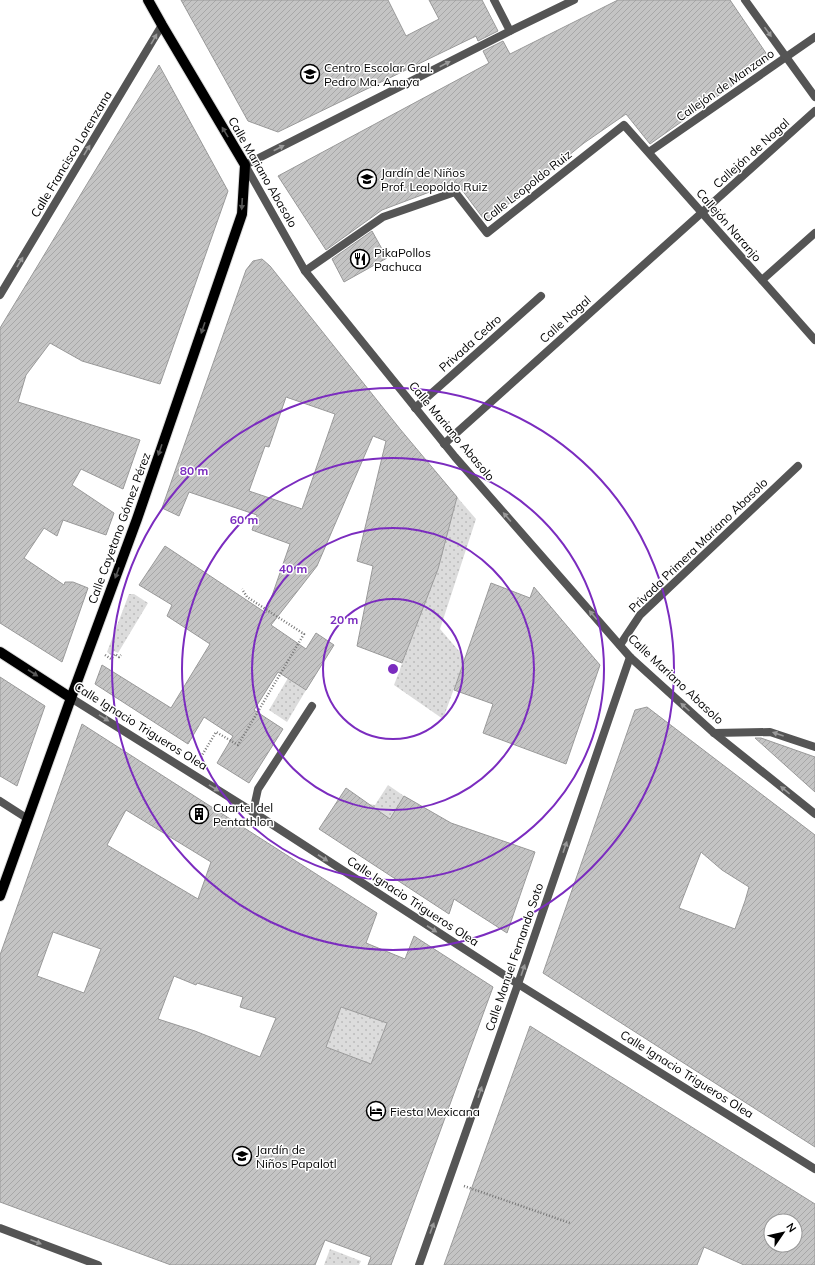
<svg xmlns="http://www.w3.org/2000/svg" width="815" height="1265" font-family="Mulish,sans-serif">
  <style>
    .green { fill: url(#green-dots) }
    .building { fill: url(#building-hatch); stroke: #999; fill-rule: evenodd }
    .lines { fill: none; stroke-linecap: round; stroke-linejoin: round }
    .primary-casing { stroke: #dbdbdb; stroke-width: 12 }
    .path { stroke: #777; stroke-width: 2.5; stroke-dasharray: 1 2; stroke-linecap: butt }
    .service { stroke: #555; stroke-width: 8 }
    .minor { stroke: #555; stroke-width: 8 }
    .tertiary { stroke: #555; stroke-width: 8 }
    .primary { stroke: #000; stroke-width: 10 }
    .oneway { fill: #999 }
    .oneway2 { fill: #595959 }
    .ring { fill: none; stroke: #7b2cbf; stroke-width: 2 }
    .labels { text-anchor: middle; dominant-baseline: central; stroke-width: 3; stroke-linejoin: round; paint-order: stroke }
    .poi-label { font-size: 12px; fill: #000; stroke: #fff; text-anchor: start }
    .street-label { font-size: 12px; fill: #000; stroke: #fff }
    .centre { fill: #7b2cbf; stroke: #fff; stroke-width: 2 }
    .ring-label { font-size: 12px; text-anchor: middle; font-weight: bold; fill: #7b2cbf; stroke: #fff; stroke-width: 3; stroke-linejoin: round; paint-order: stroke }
  </style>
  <defs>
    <pattern id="green-dots" width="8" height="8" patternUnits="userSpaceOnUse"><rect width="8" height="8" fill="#dcdcdc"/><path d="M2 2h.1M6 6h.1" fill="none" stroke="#bbb" stroke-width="1.8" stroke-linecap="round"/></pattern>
    <pattern id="building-hatch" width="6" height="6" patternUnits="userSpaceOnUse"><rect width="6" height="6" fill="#c4c4c4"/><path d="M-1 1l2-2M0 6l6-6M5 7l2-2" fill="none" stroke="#a7a7a7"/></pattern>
  </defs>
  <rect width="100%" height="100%" fill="#fff"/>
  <g class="green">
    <polygon points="457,497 476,519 440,629 465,658 443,719 394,685 438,569"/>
    <polygon points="129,594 134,594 148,603 118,653 114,651 111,655 107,652"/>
    <polygon points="288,678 306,690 287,722 269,710"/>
    <polygon points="388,785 404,796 396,809 415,820 403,839 369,804 375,805"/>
    <polygon points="341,1007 387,1023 371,1064 326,1047"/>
    <polygon points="330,1249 361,1261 359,1265 324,1265"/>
  </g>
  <g class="building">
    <polygon points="181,0 388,0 406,36 439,19 429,0 482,0 498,31 478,41 476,36 278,132 248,121"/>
    <polygon points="618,0 730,0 770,59 650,144 626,114 584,143 486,222 456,182 382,210 326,250 278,176 489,63 483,51 503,41 510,54"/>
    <polygon points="159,65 228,191 160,384 82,361 50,343 26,375 18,402 140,440 123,489 81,469 72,485 114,513 106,535 63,520 57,536 44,528 24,558 64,585 65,582 73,582 88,588 62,662 0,623 0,328"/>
    <polygon points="372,231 387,258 344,282 332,259"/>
    <path d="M262,259L270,266L400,429L457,497L438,569L402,663L357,646L373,566L357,561L386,441L373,436L317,566L271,625L306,649L316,633L334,645L306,690L278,672L254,710L283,729L249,783L217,763L233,736L204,717L188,744L95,684L102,665L171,708L210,644L167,616L172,605L139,585L165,546L266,613L290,544L252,530L257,515L189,492L179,516L162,508L246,270L253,261ZM286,397L335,414L302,509L249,491L265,446L269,447Z"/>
    <polygon points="491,583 530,598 534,587 600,665 566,764 483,733 493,704 454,690"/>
    <polygon points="0,677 45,706 17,786 0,776"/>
    <path d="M647,707L815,835V1147L543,973L635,710ZM701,852L722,870L749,887L745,901L735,929L679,908Z"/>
    <path d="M82,724L377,913L366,943L405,959L414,936L493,987L391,1265H368L371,1257L325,1240L315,1265H171L0,1202V955ZM126,810L211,862L198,899L107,845ZM53,932L101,949L84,993L37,976ZM174,976L196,985L197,983L243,997L240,1007L276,1018L260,1057L195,1031L158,1019ZM341,1007L387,1023L371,1064L326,1047Z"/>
    <polygon points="755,738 761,738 815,757 815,792"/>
    <polygon points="346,788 390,819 404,796 451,823 535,852 507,933 454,899 449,914 319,829"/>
    <path d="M530,1026L815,1204V1265H744L704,1247L697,1265H444ZM771,1221H795V1245H771Z"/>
  </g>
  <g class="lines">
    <g class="primary-casing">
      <g id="primary">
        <polyline points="0,652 71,698"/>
        <polyline points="0,896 71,698 137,519 242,214 245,165 162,25 148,0"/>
      </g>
    </g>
    <g class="path">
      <polyline points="105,655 111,659 115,654 119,657 121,655"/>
      <polyline points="201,757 216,732 238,745 304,634 247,597 242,589"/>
      <polyline points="464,1186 570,1223"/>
    </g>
    <g class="service">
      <polyline points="649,152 815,37"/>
      <polyline points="762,280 815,233"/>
      <polyline points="415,408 541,296"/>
      <polyline points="444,444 815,111"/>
      <polyline points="620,645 640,615 798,466"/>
      <polyline points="253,812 258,789 312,706"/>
    </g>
    <g class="minor">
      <polyline points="494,0 510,31"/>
      <polyline points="745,0 815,97"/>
      <polyline points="245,165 510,31 574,0"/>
      <polyline points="305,271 383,217 455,192 487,233 624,125 815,340"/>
      <polyline points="0,295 162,25"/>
      <polyline points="714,733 770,732 815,747"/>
      <polyline points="0,801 28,819"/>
      <polyline points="0,1228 98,1265"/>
    </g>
    <g class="tertiary">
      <polyline points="245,165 305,271 455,457 630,657 714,733 815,814"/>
      <polyline points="71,698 253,812 518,984 815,1169"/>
      <polyline points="419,1265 518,984 630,657"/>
    </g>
    <use href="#primary" class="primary"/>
  </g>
  <defs><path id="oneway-solid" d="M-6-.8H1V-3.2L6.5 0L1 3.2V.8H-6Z"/></defs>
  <g class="oneway">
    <use href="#oneway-solid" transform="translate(768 32) rotate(54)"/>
    <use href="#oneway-solid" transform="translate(154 39) rotate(-60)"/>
    <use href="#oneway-solid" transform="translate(445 64) rotate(-27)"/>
    <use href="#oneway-solid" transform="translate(279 148) rotate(-27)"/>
    <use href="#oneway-solid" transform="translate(87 150) rotate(-59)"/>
    <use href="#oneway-solid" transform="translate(20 262) rotate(-59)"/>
    <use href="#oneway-solid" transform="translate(507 517) rotate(-131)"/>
    <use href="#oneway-solid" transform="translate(593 615) rotate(-131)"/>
    <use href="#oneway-solid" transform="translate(685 707) rotate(-138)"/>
    <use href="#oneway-solid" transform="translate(104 718) rotate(32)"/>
    <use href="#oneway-solid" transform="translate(778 734) rotate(-161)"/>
    <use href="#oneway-solid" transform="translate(214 788) rotate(32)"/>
    <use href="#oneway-solid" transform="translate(785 790) rotate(-141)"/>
    <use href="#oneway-solid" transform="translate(565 847) rotate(-71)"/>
    <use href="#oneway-solid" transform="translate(323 858) rotate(33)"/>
    <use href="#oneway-solid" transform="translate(432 929) rotate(33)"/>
    <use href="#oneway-solid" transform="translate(523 970) rotate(-71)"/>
    <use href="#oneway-solid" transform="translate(480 1092) rotate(-71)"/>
    <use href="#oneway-solid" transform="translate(432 1228) rotate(-70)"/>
    <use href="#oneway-solid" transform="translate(36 1242) rotate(21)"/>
  </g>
  <g class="oneway2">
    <use href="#oneway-solid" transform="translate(225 132) rotate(-121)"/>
    <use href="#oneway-solid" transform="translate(242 204) rotate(93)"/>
    <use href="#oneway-solid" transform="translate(203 328) rotate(109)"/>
    <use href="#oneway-solid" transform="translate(160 450) rotate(109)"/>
    <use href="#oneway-solid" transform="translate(117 573) rotate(110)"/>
    <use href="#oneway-solid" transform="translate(33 673) rotate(33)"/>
  </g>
  <g class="ring">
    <circle cx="393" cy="669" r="70"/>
    <circle cx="393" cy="669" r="141"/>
    <circle cx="393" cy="669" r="211"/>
    <circle cx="393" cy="669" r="281"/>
  </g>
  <defs>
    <g id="school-ring" transform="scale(1)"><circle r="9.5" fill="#fff" stroke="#000" stroke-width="1.5"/><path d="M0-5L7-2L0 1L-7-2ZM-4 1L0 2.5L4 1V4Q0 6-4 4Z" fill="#000"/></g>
    <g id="restaurant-ring" transform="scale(1)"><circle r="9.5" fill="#fff" stroke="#000" stroke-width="1.5"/><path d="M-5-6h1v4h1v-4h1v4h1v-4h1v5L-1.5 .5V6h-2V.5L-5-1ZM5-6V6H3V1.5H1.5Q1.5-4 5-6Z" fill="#000"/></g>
    <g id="building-ring" transform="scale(1)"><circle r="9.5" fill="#fff" stroke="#000" stroke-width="1.5"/><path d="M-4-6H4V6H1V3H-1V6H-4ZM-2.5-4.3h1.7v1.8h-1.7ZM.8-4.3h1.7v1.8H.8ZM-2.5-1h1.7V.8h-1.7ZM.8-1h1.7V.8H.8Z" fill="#000"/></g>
    <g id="hotel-ring" transform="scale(1)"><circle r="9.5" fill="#fff" stroke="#000" stroke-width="1.5"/><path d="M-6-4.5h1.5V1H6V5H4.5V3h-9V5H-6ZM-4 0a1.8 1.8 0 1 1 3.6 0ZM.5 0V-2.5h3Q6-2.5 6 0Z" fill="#000"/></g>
  </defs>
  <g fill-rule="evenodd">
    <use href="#school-ring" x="310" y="74"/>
    <use href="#school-ring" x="367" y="179"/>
    <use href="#restaurant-ring" x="360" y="259"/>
    <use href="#building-ring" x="199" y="814"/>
    <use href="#hotel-ring" x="376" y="1111"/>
    <use href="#school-ring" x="242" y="1156"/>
  </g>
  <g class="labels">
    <g class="poi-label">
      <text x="324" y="67">Centro Escolar Gral.<tspan x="324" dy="14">Pedro Ma. Anaya</tspan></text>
      <text x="381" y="172">Jardín de Niños<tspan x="381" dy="14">Prof. Leopoldo Ruiz</tspan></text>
      <text x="374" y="252">PikaPollos<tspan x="374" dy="14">Pachuca</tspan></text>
      <text x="213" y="807">Cuartel del<tspan x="213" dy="14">Pentathlon</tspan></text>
      <text x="390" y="1111">Fiesta Mexicana</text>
      <text x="256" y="1149">Jardín de<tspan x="256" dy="14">Niños Papalotl</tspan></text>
    </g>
    <g class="street-label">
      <text transform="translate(725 85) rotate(-35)">Callejón de Manzano</text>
      <text transform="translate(751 153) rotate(-42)">Callejón de Nogal</text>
      <text transform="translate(71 154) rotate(-59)">Calle Francisco Lorenzana</text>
      <text transform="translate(263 172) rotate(60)">Calle Mariano Abasolo</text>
      <text transform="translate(527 186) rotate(-38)">Calle Leopoldo Ruiz</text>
      <text transform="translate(729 225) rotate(49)">Callejón Naranjo</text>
      <text transform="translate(565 319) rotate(-42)">Calle Nogal</text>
      <text transform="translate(470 343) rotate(-42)">Privada Cedro</text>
      <text transform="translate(452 431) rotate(50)">Calle Mariano Abasolo</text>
      <text transform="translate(119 528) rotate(-70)">Calle Cayetano Gómez Pérez</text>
      <text transform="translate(698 545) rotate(-44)">Privada Primera Mariano Abasolo</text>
      <text transform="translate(676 679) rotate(43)">Calle Mariano Abasolo</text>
      <text transform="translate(141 726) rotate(32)">Calle Ignacio Trigueros Olea</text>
      <text transform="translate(413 901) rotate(33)">Calle Ignacio Trigueros Olea</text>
      <text transform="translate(514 957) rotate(-71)">Calle Manuel Fernando Soto</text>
      <text transform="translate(687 1074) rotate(32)">Calle Ignacio Trigueros Olea</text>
    </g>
  </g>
  <circle cx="393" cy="669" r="6" class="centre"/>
  <g class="ring-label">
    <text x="194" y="475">80 m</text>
    <text x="244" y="524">60 m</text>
    <text x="293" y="573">40 m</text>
    <text x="344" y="624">20 m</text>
  </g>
  <g transform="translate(783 1233) rotate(56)"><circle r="19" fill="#ffffff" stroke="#999999"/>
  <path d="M0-3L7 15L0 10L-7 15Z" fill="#000000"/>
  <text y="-6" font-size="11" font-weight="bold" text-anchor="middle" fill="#000000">N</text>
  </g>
</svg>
